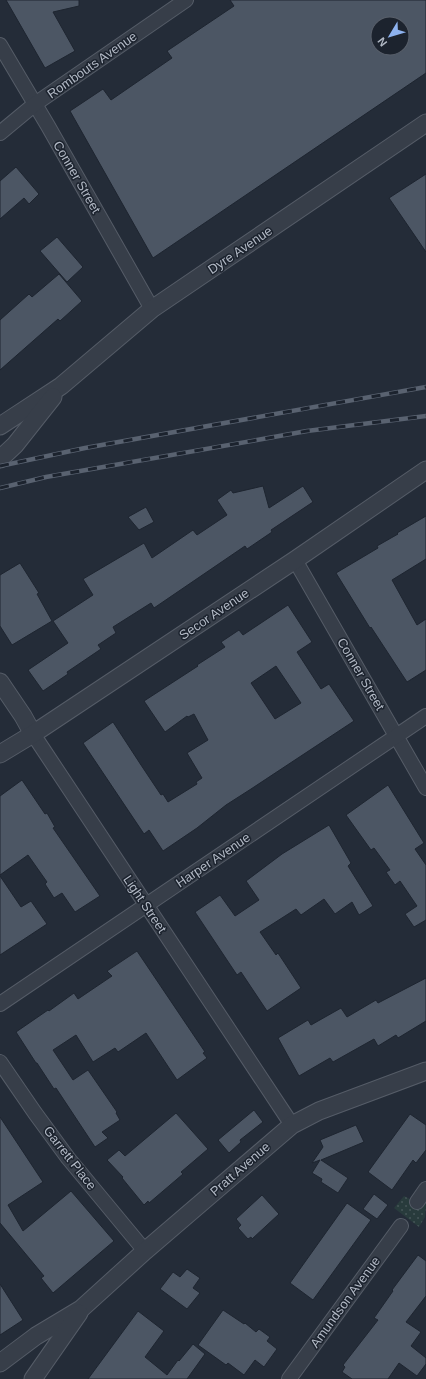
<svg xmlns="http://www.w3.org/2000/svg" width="426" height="1379" font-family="Arial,sans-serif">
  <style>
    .grass { fill: url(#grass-dots) }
    .building { fill: #4c5664; stroke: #1e2530; fill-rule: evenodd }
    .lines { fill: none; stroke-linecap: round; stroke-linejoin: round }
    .minor-casing { stroke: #555c67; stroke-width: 16 }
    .tertiary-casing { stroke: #555c67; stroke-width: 19 }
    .minor { stroke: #373e49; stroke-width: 14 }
    .tertiary { stroke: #373e49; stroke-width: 17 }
    .rail-casing { stroke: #596270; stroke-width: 4.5 }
    .rail { stroke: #1c232e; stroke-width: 3; stroke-dasharray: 9; stroke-linecap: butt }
    .labels { text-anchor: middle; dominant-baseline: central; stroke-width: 3; stroke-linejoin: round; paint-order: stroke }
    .street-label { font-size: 13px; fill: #b2b9c5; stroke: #1c232e }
  </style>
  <defs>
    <pattern id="grass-dots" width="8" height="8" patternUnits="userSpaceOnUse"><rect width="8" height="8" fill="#283b3c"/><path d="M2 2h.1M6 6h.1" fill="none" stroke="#455557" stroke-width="1.8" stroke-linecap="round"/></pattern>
  </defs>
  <rect width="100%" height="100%" fill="#242c38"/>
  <polygon class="grass" points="404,1196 410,1199 426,1203 425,1217 419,1227 394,1208"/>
  <g class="building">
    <polygon points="6,0 79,0 79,6 53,12 75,51 45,68"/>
    <path d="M230,0H426V73L153,258L70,111L103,89L111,100L172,58L167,51L234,6ZM378,24H402V48H378Z"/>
    <polygon points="16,167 39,194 29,204 24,198 0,219 0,181"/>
    <polygon points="426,174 426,252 389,198"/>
    <polygon points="57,237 83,267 67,282 40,251"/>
    <polygon points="59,274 82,301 60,321 58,319 0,370 0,320 29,294 32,297"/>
    <polygon points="263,486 269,508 303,486 313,502 271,530 272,532 247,549 245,546 154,608 151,603 113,627 116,633 98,645 101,649 67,672 68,674 43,691 28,670 68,643 53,621 93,595 83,579 144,543 152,558 193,530 197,535 227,515 217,500 231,490 233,493"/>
    <polygon points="146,507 154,522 139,530 128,517"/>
    <polygon points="426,516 426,559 392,580 417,625 426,619 426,670 407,682 371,627 370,628 336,573 378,548 377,546 398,534 397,533"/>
    <polygon points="20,563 39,593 37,594 52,621 12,645 0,626 0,575"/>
    <path d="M288,605L312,642L297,652L321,689L329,684L354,721L251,789L226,805L197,828L163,851L149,830L144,834L83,743L113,722L141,765L161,795L163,794L168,802L197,784L196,782L202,778L187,753L208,740L194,714L188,717L187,716L165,732L144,701L198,666L197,665L225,647L221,642L239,630L243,635ZM276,666L301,703L275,719L251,683Z"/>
    <polygon points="22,780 45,814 47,813 55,827 53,828 100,896 75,912 62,893 54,898 45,884 47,882 28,855 0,875 0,796"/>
    <polygon points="388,785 424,843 415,849 426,865 426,920 414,927 405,914 417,906 400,881 395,885 386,872 390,870 374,848 371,850 346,815"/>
    <polygon points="329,825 351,863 348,866 373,906 359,915 352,902 335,914 324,899 301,915 296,909 260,932 276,955 278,953 301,988 267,1011 241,972 237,975 195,912 220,895 235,916 259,900 246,881 282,854"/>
    <polygon points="0,876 21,907 31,901 47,924 0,955"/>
    <polygon points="137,951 205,1052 203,1053 207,1058 177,1080 146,1033 118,1052 115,1048 93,1062 76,1035 53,1050 73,1080 88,1070 117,1112 116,1113 120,1120 102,1132 108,1138 95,1147 56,1088 54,1089 37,1063 36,1063 16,1032 48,1010 49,1011 74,993 78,999 112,976 107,971"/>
    <polygon points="426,978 426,1021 398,1038 396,1035 378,1046 374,1039 333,1062 330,1058 299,1076 278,1038 308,1020 311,1025 341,1008 347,1017 376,1000 378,1003"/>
    <polygon points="254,1110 263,1122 240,1140 241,1142 229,1153 218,1140"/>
    <polygon points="176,1113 208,1149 181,1172 183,1174 149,1203 148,1201 144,1205 122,1178 123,1177 107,1160 119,1150 125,1156"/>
    <polygon points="410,1114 426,1125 426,1150 416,1163 413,1160 392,1190 368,1172"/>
    <polygon points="0,1117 43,1182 8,1205 23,1231 71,1191 114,1241 53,1293 41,1278 44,1276 0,1223"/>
    <polygon points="356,1125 364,1142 321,1160 348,1178 338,1193 321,1182 322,1179 312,1173 320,1160 312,1163 323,1147 320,1140"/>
    <polygon points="374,1194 388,1205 377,1219 363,1209"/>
    <polygon points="262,1195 279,1214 252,1239 251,1237 248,1239 238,1228 241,1225 236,1219"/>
    <polygon points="347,1203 371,1220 313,1300 290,1283"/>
    <polygon points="418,1255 426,1261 426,1296 406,1322 421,1332 411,1346 426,1358 426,1364 417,1376 399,1363 388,1379 352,1379 342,1372 345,1367 343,1365 378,1320 374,1318 393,1291 392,1290"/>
    <polygon points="187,1269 200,1278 193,1288 200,1293 187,1309 160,1289 173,1272 180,1277"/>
    <polygon points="0,1284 23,1320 0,1335"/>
    <polygon points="223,1310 244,1324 245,1323 256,1332 259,1329 270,1337 267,1341 277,1349 264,1367 255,1360 244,1375 228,1363 226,1365 198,1345"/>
    <polygon points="138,1311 164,1331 145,1357 167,1375 178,1360 179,1361 193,1344 205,1354 187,1379 88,1379"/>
  </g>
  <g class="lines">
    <g class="minor-casing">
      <g id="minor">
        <polyline points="0,45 48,126 152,309"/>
        <polyline points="0,133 35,104 186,0"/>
        <polyline points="295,560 426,788"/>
        <polyline points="33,734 292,1125"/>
        <polyline points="0,1004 426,716"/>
        <polyline points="0,1062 35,1113 68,1158 145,1251"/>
        <polyline points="417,1202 426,1189"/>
        <polyline points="289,1379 401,1226"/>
      </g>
    </g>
    <g class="tertiary-casing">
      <g id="tertiary">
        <polyline points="0,426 61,386 152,309 426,123"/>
        <polyline points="0,459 15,445 53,397"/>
        <polyline points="0,682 23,716 33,734"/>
        <polyline points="0,754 33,734 295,560 426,470"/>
        <polyline points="0,1363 36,1336 81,1309 145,1251 292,1125 319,1111 426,1071"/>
        <polyline points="33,1379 79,1313"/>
      </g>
    </g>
    <use href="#minor" class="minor"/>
    <use href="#tertiary" class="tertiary"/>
    <g class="rail-casing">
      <g id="rail">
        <polyline points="0,466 85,448 426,387"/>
        <polyline points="0,488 46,477 257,440 307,431 426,416"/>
      </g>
    </g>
    <use href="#rail" class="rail"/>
  </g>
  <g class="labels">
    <g class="street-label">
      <text transform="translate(92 65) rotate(-35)">Rombouts Avenue</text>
      <text transform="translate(77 177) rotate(60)">Conner Street</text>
      <text transform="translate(240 250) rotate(-34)">Dyre Avenue</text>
      <text transform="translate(214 614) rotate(-34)">Secor Avenue</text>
      <text transform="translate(361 674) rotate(60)">Conner Street</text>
      <text transform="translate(213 860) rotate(-34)">Harper Avenue</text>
      <text transform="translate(145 904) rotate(56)">Light Street</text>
      <text transform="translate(70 1158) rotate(52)">Garrett Place</text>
      <text transform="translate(240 1169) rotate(-41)">Pratt Avenue</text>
      <text transform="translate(345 1302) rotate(-54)">Amundson Avenue</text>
    </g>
  </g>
  <g transform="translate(390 36) rotate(232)"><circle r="19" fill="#1c232e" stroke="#585f6a"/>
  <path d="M0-3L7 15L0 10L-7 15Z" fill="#8db2ef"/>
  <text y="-6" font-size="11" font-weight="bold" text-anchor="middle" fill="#b2b9c5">N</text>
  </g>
</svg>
